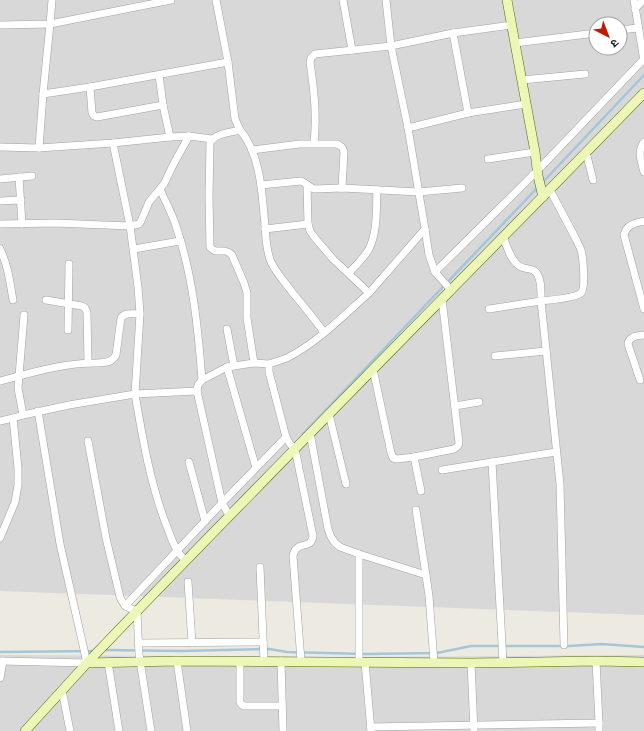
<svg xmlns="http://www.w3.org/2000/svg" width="644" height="731" font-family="'Sofia Sans Condensed','Noto Sans Devanagari',sans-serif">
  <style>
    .residential { fill: #d9d8d8; fill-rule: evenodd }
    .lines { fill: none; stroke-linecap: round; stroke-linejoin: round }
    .stream { stroke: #a3c7d9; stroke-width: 2.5 }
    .street-casing { stroke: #a2a2a2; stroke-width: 8 }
    .secondary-casing { stroke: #566b09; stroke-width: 10 }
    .street { stroke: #fff; stroke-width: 7 }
    .secondary { stroke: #ecf6b6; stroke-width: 9 }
  </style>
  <rect width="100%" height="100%" fill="#eceae1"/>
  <g class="residential">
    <path d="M0,0H644V615L0,591ZM596,24H620V48H596Z"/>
    <polygon points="0,655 362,657 644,655 644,731 0,731"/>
  </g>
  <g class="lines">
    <g class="stream">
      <polyline points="543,182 644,75"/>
      <polyline points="303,434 538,187"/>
      <polyline points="102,650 181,651 269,649 287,652 365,654 437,653 471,646 569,646 602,644 644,647"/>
      <polyline points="0,652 95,651"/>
    </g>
    <g class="street-casing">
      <g id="street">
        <polyline points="343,0 352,50"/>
        <polyline points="386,0 391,46 408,128 425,229 429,255 435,272 451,290"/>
        <polyline points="634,0 644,61"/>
        <polyline points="635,9 643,0"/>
        <polyline points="0,25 50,24 171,0"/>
        <polyline points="620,30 638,28"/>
        <polyline points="453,33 468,113"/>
        <polyline points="515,43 596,33"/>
        <path d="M228,62L235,119L240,130C229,133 215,133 210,143L209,197L210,247C217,256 223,246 232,255L244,283L247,293V318L254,363"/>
        <polyline points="522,80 585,74"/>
        <polyline points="90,87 92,113 94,116 97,117 163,105 159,75"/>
        <polyline points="43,94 50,24 52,0"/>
        <polyline points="163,105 170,137"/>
        <polyline points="408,128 468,113 526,104"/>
        <path d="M240,130C261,155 262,194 265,226C266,238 266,250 271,262C276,273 285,282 292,292C303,305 314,319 324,332"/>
        <path d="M644,142C637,152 641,160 644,172"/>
        <polyline points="113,143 130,226 138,287 140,314 135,394 197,391"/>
        <path d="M314,143C317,115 314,90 310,62L311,58L315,54L391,46L453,33L512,25"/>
        <polyline points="0,147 39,148 113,143 170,137 189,136 212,139"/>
        <polyline points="39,148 43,94 90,87 228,62 216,0"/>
        <path d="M252,150L300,144H337C341,146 343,147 344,152L342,188"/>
        <polyline points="586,152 593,180"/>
        <polyline points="488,159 535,152"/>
        <polyline points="19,177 22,224"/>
        <polyline points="0,179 32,176"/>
        <path d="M261,185L301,181C306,183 309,187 314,189L342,188L419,192L462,188"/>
        <path d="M160,189C165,201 172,213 176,226C193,276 198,328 202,380"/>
        <path d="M550,190L577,241C578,244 580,247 581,250C583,257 586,288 581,293C576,298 550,300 541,301L560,484L564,645"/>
        <polyline points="0,201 21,200"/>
        <path d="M644,221C634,224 627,224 624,235L644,309"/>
        <polyline points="0,224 55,223 130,226 139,224 141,221 149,202 164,184 173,165 189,136"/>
        <polyline points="265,229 308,224"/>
        <path d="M0,249C8,265 10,283 13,300"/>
        <polyline points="134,249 180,241"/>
        <polyline points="435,272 537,171 644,59"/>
        <path d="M349,273C356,265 364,258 369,249C378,231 376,208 377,190"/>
        <polyline points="369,293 425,229"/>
        <polyline points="46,300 82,306 85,308 87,312 88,363"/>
        <path d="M489,309L541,301C541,292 542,274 533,270C527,268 522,269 518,265C510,259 507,246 503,237"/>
        <polyline points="227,329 234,366"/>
        <polyline points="68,330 69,264"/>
        <polyline points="495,356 546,351"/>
        <polyline points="227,367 256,468"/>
        <polyline points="373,369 391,453 393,458 397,459 414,457"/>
        <path d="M640,380L628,344C629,336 637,336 644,335"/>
        <path d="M0,381C31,373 63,363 95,363C104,362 111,364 116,355L121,318C125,312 132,314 140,314"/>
        <polyline points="455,406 479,402"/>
        <polyline points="329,414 346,484"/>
        <path d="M23,415L69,405L135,394C143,441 151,488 169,532C173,543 177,553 186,561"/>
        <polyline points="0,421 13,418 23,415 18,388 24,315"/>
        <polyline points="310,433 328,529 331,537 335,543 340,547 359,554 426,575 429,596 434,662"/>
        <path d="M88,441L106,538L120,597C123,606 129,608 137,611L139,654L151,731"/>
        <polyline points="189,462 205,521"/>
        <polyline points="492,462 503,662"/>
        <polyline points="442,470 492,462 556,452"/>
        <polyline points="421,491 414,457 454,449 458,446 459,443 442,299"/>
        <polyline points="416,510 426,575"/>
        <polyline points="229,515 222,503 197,391 198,385 202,380 227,367 254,363 269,364"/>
        <polyline points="0,538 15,502 18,485 18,468 13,418"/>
        <polyline points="359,554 359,662"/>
        <polyline points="260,567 264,662"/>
        <polyline points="188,582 192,643"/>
        <polyline points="125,606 222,503 286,437"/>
        <polyline points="138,643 263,642"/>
        <polyline points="0,661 87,663 60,544 38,411"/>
        <polyline points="177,661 187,731"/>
        <polyline points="240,661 240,702 241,704 244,706 282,706"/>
        <polyline points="281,661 283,731"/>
        <path d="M301,661L293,556C296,539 311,551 313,536L295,449L290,444L286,437L269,372V364C275,362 281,360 287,358C318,342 343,316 369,293L333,259L315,238L310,231L308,224L307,185"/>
        <polyline points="108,662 119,731"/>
        <polyline points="365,662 371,731"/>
        <polyline points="471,663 474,731"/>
        <polyline points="0,678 3,661"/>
        <polyline points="62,690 70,731"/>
        <polyline points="599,723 599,731"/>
        <polyline points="370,727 599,723 596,661"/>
      </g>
    </g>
    <g class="secondary-casing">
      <g id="secondary">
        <polyline points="507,0 535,152 538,176 543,197"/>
        <path d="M87,663C271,471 459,283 644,93"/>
        <polyline points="25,731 87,663 177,661 471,663 596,661 644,662"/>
      </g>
    </g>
    <use href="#street" class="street"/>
    <use href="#secondary" class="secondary"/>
  </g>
  <g transform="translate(608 36) rotate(138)"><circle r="19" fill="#ffffff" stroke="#a4a4a4"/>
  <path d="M0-3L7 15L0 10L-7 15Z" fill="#be1c09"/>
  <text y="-6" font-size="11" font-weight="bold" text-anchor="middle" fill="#1b1b1b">उ</text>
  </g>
</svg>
